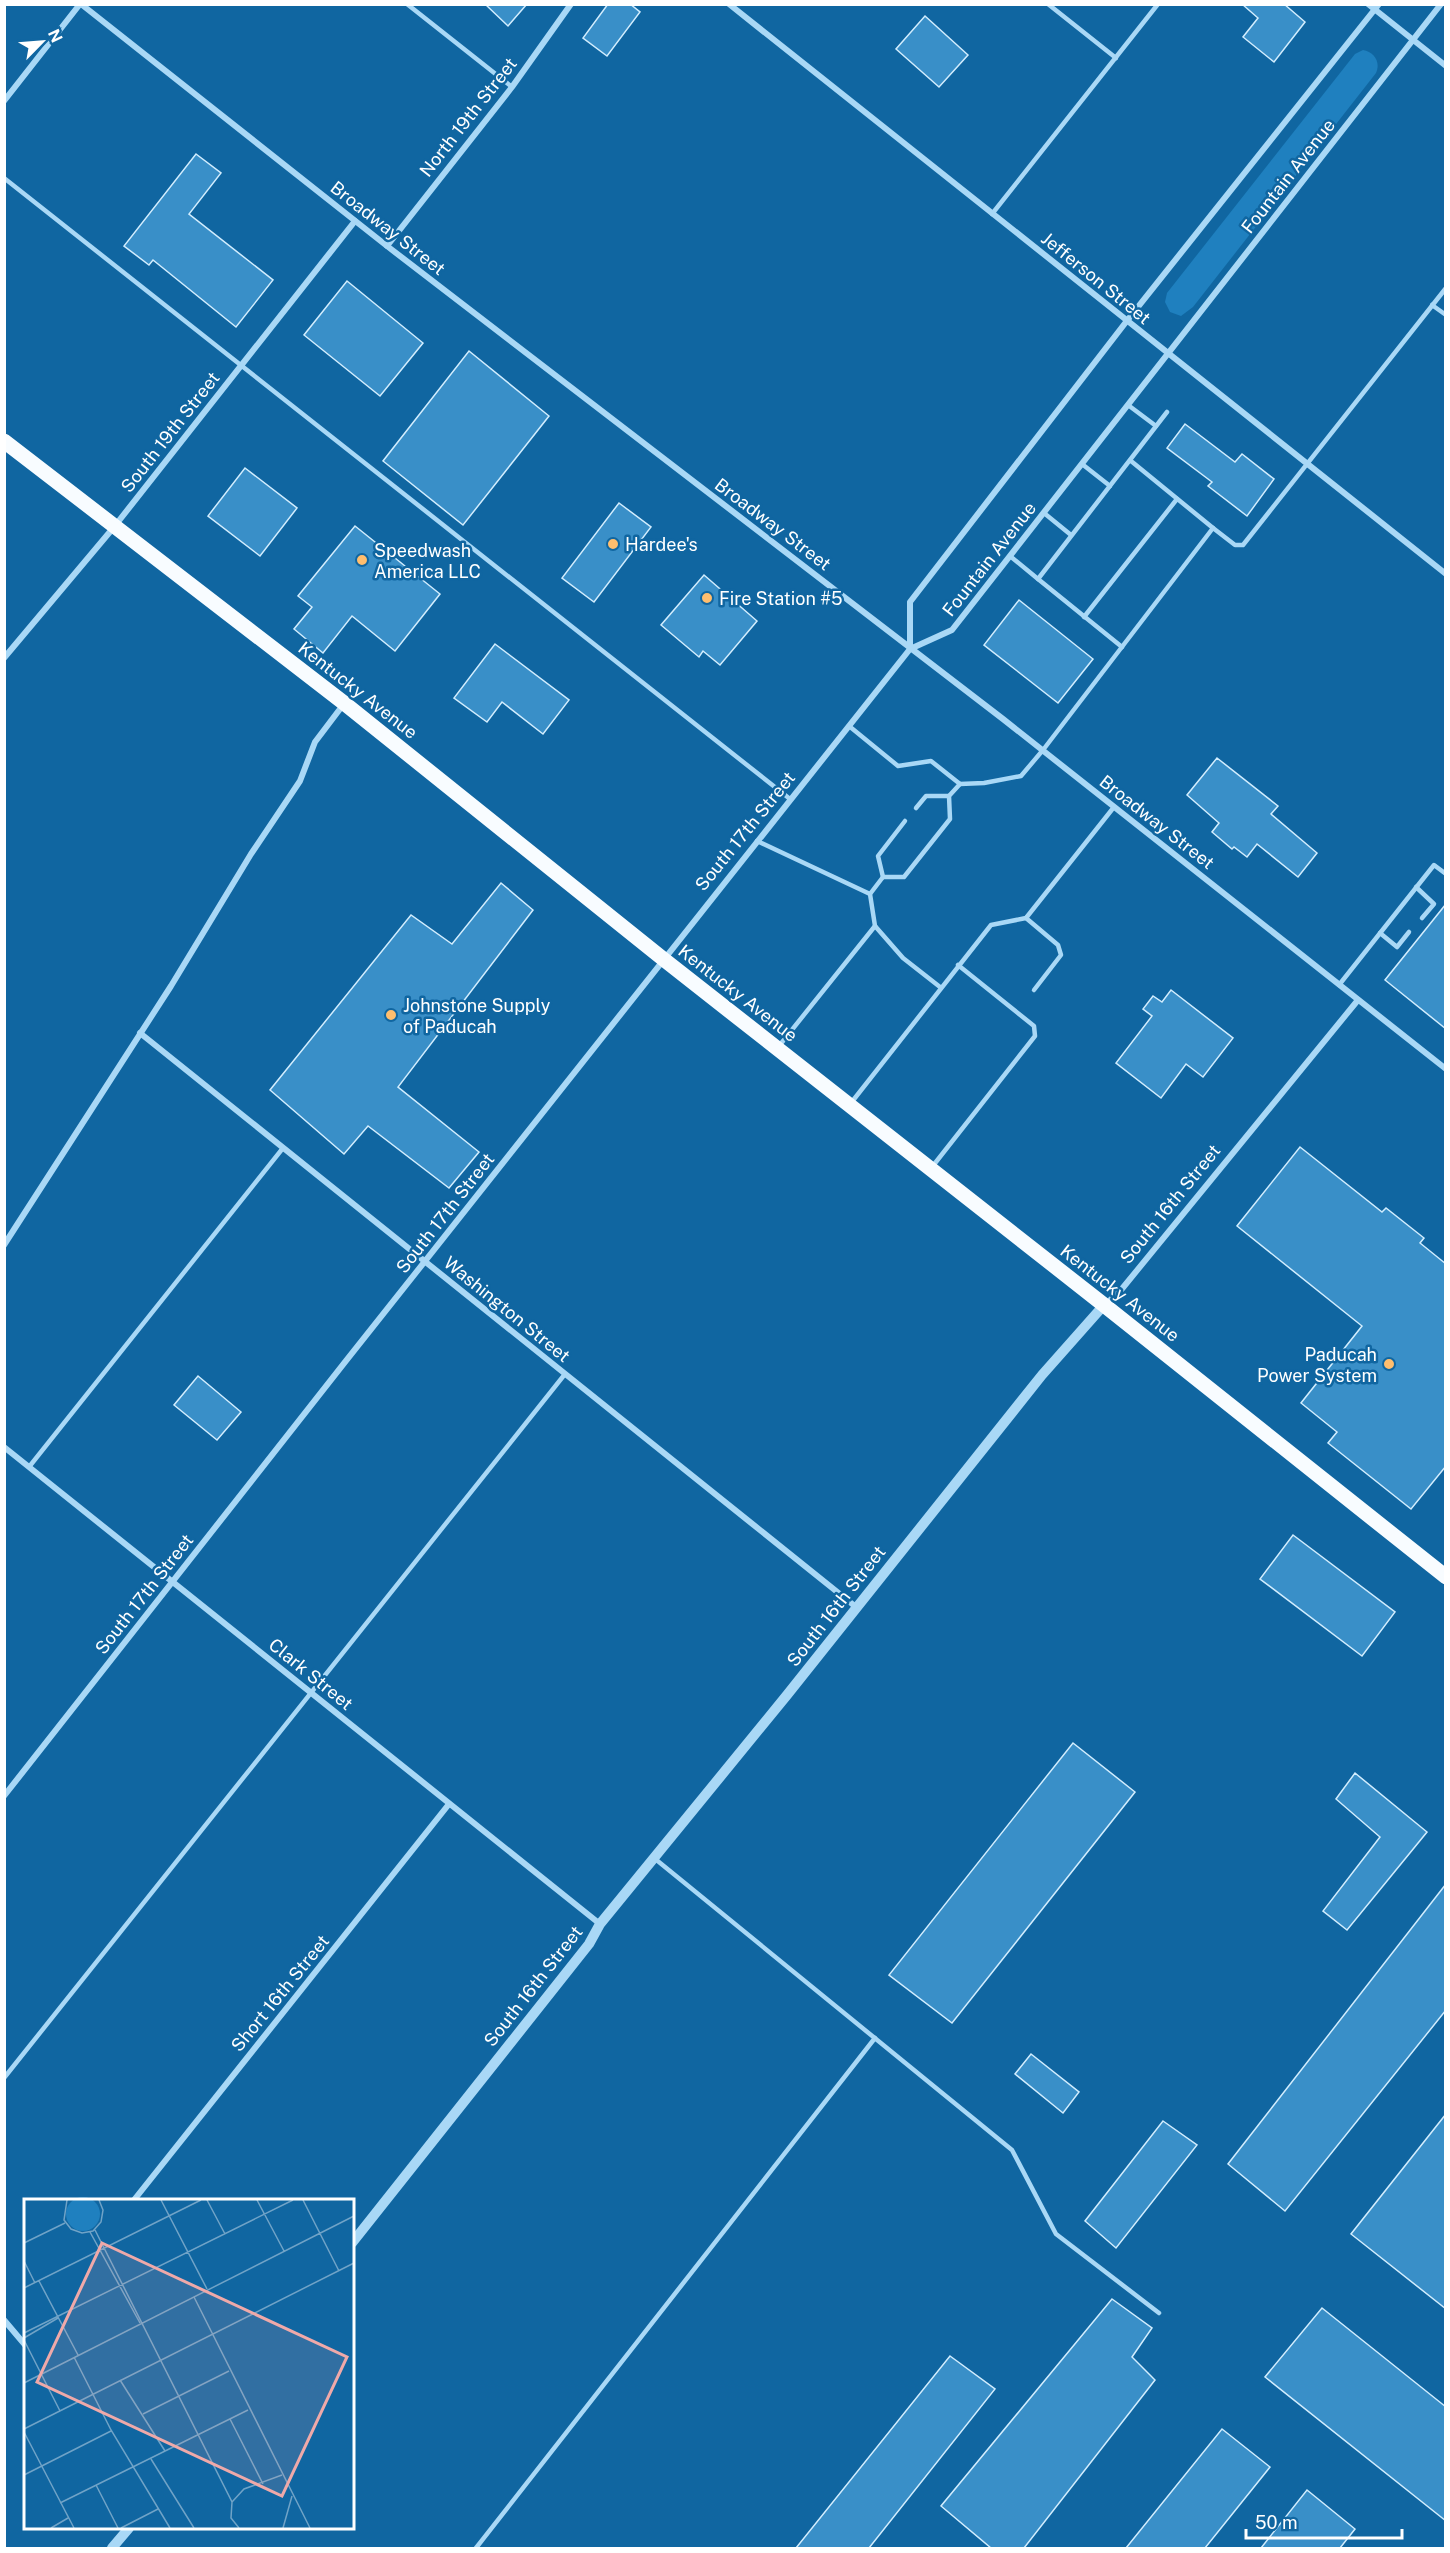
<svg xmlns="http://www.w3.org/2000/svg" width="1450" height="2553" font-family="'Public Sans',sans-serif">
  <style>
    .green { fill: #1f80bf }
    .building { fill: #398fc8; stroke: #d2edfe; stroke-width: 1.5 }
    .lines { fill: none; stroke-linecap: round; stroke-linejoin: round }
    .service { stroke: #a9d8f6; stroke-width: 4.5 }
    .minor { stroke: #a9d8f6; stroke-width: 6 }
    .tertiary { stroke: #a9d8f6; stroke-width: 10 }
    .primary { stroke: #f8fcff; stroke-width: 15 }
    .poi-dot { fill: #ffbe6e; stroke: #1066a1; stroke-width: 2 }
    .labels { text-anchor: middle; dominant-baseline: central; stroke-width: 5; stroke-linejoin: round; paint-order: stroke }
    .street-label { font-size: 18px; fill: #fff; stroke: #1066a1 }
    .poi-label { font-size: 18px; fill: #fff; stroke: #1066a1; text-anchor: start }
    .inset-road { fill: none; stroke: #70a3c7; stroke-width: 1.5 }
    .view { fill: #efa9a9; fill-opacity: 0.15; stroke: #efa9a9; stroke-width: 3 }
    .inset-edge { fill: none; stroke: #fff; stroke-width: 3 }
  </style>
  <rect width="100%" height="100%" fill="#1066a1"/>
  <path class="green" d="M1363,50C1374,52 1381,62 1376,73L1193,307L1181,316L1170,312L1165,302L1167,293L1355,54Z"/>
  <g class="building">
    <polygon points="485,4 527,4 508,26"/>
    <polygon points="608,4 630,4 640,12 607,56 583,38"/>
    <polygon points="1242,4 1284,4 1305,22 1274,62 1243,37 1258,18"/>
    <polygon points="925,16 968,55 939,87 896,49"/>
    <polygon points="196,154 221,173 189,214 273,280 236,327 153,260 149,265 124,246"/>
    <polygon points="347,281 423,343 380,396 304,335"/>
    <polygon points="469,351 549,416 463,525 383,461"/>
    <polygon points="1185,424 1235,462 1242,454 1274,479 1247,516 1208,486 1212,482 1167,448"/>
    <polygon points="245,468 297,508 260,556 208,516"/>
    <polygon points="619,503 651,527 594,602 562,578"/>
    <polygon points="355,526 440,594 395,651 352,616 323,653 294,629 312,607 298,596"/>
    <polygon points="704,575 757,621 720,665 703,651 699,657 661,625"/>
    <polygon points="1019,600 1093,659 1058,703 984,645"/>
    <polygon points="495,644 569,700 543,734 502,702 487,722 454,698"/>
    <polygon points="1217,758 1278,806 1271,814 1317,853 1298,877 1257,844 1247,857 1234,847 1232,849 1212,832 1219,823 1187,795"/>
    <polygon points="501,883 533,910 398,1087 479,1152 449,1188 368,1126 344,1154 270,1090 411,915 452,944"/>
    <polygon points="1446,904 1446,1029 1385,980"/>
    <polygon points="1171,990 1233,1038 1203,1077 1186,1064 1161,1098 1116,1063 1152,1016 1143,1009 1153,996 1162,1002"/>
    <polygon points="1300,1147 1382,1212 1386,1208 1424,1238 1420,1243 1446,1264 1446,1466 1411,1509 1328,1443 1337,1432 1301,1403 1362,1326 1237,1226"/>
    <polygon points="198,1376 241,1412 217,1440 174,1405"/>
    <polygon points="1293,1535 1395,1612 1362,1656 1260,1579"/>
    <polygon points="1073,1743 1135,1792 952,2023 889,1975"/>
    <polygon points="1355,1773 1427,1832 1347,1930 1323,1911 1380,1837 1336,1799"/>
    <polygon points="1446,1884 1446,2010 1285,2211 1228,2164"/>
    <polygon points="1031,2054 1079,2092 1063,2113 1015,2074"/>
    <polygon points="1446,2114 1446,2309 1351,2234"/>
    <polygon points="1163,2121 1197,2145 1116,2248 1085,2221"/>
    <polygon points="1112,2299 1152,2328 1132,2357 1155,2380 1024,2548 991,2548 941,2506"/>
    <polygon points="1322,2308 1446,2407 1446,2521 1265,2377"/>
    <polygon points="950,2356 995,2389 869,2548 796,2548"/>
    <polygon points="1222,2429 1270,2467 1205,2548 1126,2548"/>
    <polygon points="1307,2490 1355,2529 1340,2548 1261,2548"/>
  </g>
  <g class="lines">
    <g class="service">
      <polyline points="407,4 512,87"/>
      <polyline points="1048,4 1116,58"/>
      <polyline points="4,178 790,799"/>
      <polyline points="992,214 1158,4"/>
      <polyline points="1432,305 1446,315"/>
      <polyline points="1128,405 1156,426"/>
      <polyline points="1082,464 1110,486"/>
      <polyline points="1044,513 1071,535"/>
      <polyline points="1213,528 1235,545 1243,545 1446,288"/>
      <polyline points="1010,556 1038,579"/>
      <polyline points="1084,617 1177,499"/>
      <polyline points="1122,647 1038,579 1167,412"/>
      <polyline points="849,726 898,766 931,761 960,784 984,783 1021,776 1043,750 1213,528 1131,461"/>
      <polyline points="916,808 926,796 949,796"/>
      <polyline points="757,841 870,894"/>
      <polyline points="883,877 870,894 875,926 903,958 940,987"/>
      <polyline points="883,877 904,877 950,819 949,796 960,784"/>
      <polyline points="883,877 878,856 905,821"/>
      <polyline points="1416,887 1434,904 1422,918"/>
      <polyline points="1026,918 1058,945 1061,955 1034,990"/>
      <polyline points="1380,933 1397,947 1409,932"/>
      <polyline points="1339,985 1434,865 1446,874"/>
      <polyline points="779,1046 875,926"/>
      <polyline points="851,1103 991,925 1026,918 1114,807"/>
      <polyline points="932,1167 1035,1036 1034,1026 958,965"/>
      <polyline points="29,1467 283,1148"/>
      <polyline points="654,1858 1012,2150 1056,2234 1159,2313"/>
      <polyline points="4,2078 565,1374"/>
      <polyline points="476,2548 875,2038"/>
    </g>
    <g class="minor">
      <polyline points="81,4 387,246 1003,719 1446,1069"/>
      <polyline points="729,4 1446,574"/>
      <polyline points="1368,4 1446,66"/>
      <polyline points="4,101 80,4"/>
      <polyline points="387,246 512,87 571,4"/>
      <polyline points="910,649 910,602 1126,322 1379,4"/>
      <polyline points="4,658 114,527 355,221"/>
      <polyline points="140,1033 856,1607"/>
      <polyline points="4,1245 171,986 251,854 300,781 315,742 343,705"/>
      <polyline points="1105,1305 1121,1290 1358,1000"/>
      <polyline points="4,1447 600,1924"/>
      <path d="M4,1796C305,1413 606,1029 910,649L952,630L1441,4"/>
      <polyline points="134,2200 449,1804"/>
      <polyline points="4,2320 26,2346"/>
    </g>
    <g class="tertiary">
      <polyline points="352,2243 589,1944 600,1924 787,1695 1042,1375 1104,1305"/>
      <polyline points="112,2548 129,2528"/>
    </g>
    <polyline class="primary" points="4,441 344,703 662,958 1104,1305 1446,1577"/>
  </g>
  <g class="poi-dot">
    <circle cx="613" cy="544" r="6"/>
    <circle cx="362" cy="560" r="6"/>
    <circle cx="707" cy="598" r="6"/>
    <circle cx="391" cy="1015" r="6"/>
    <circle cx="1389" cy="1364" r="6"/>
  </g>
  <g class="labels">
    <g class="street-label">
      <text transform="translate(468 117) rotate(-52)">North 19th Street</text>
      <text transform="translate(1288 176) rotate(-52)">Fountain Avenue</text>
      <text transform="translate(388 228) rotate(38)">Broadway Street</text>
      <text transform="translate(1096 278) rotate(39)">Jefferson Street</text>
      <text transform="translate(170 432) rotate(-52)">South 19th Street</text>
      <text transform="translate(773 524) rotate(37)">Broadway Street</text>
      <text transform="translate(989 559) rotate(-52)">Fountain Avenue</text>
      <text transform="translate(358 690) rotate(38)">Kentucky Avenue</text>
      <text transform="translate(1157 822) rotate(38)">Broadway Street</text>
      <text transform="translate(745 831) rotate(-51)">South 17th Street</text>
      <text transform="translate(738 993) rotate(38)">Kentucky Avenue</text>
      <text transform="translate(1170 1204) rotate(-51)">South 16th Street</text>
      <text transform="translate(445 1213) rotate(-52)">South 17th Street</text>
      <text transform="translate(1120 1293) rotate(38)">Kentucky Avenue</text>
      <text transform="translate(507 1309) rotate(39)">Washington Street</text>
      <text transform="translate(144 1594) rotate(-52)">South 17th Street</text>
      <text transform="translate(836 1606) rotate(-52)">South 16th Street</text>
      <text transform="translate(311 1674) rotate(39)">Clark Street</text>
      <text transform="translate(533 1986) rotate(-52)">South 16th Street</text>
      <text transform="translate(280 1993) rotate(-51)">Short 16th Street</text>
    </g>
    <g class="poi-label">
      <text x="625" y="544">Hardee's</text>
      <text x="374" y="550">Speedwash<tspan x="374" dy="21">America LLC</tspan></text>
      <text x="719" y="598">Fire Station #5</text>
      <text x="403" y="1005">Johnstone Supply<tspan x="403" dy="21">of Paducah</tspan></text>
      <text x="1377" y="1354" text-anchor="end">Paducah<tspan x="1377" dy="21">Power System</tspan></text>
    </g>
  </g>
  <g transform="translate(24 2199)">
    <rect width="330" height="330" fill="#1066a1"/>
    <path d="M42 15a17 17 0 1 1 34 0a17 17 0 1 1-34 0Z" fill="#1f80bf"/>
    <path class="inset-road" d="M43,1L40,21L47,30L58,34L69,32L77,23L79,11L75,1M137,1L183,90M183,1L201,35M233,1L260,52M279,1L315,72M71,31L208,303L207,319L215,329M66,33L116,124M0,44L41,24M0,62L11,84M15,82L54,156M0,89L177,1M170,98L286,329M0,134L269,1M0,139L34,119M0,141L36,212M50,158L87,231L146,329M96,181L141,252M0,184L330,17M119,215L205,172M206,220L239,285M0,230L330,64M0,233L50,329M127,260L170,329M0,276L87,232M72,286L94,329M208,303L220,290L258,276M36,304L224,211M27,329L44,319M97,329L134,310M259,329L268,297"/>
    <path class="view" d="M78,44L323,158L258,297L13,183Z"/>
    <rect width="330" height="330" class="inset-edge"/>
  </g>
  <rect width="1450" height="2553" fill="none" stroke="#ffffff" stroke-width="12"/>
  <g transform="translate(42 42) rotate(65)" stroke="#1066a1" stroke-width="4.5" paint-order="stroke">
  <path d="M0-4.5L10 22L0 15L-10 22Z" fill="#ffffff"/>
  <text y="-9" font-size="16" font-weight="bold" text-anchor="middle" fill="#ffffff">N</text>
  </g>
  <path d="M1246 2529v9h156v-9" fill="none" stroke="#ffffff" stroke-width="3"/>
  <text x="1255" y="2529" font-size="18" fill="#ffffff" stroke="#1066a1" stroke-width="4.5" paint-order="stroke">50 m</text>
</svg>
